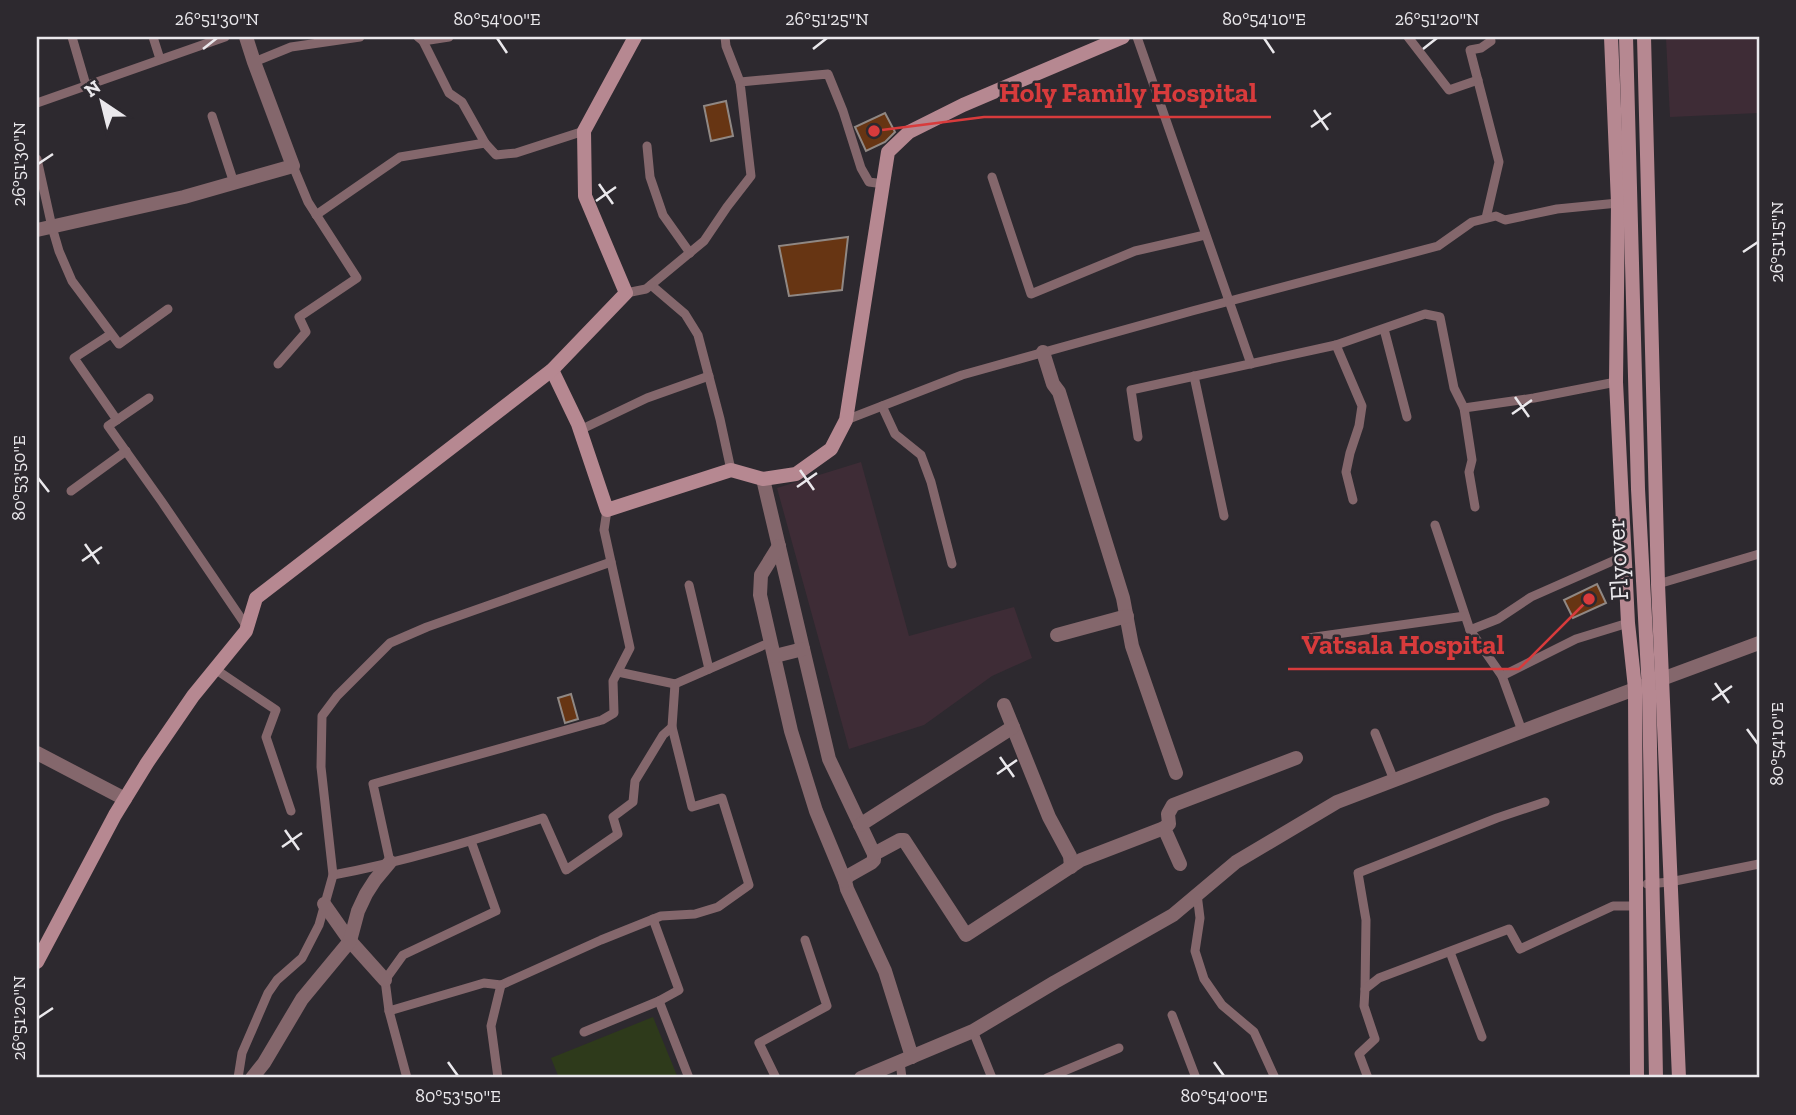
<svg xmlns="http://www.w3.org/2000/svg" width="1796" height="1115" font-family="'Zilla Slab',serif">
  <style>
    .education { fill: #3e2c36 }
    .green { fill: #2e3a1b }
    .building { fill: #673513; stroke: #908884; stroke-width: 2 }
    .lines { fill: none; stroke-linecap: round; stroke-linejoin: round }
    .lane { stroke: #84676c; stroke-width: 9 }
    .street { stroke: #84676c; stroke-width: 14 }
    .secondary { stroke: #b68891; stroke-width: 14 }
    .secondary-bridge { stroke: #b68891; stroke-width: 14 }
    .ticks { fill: none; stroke: #eae8ec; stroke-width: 2.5 }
    .labels { text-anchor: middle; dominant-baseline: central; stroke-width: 5; stroke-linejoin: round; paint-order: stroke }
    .street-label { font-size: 26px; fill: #eae8ec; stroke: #2d292f }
    .leader { fill: none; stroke: #d83b3c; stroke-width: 2.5 }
    .callout-dot { fill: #d83b3c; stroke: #2d292f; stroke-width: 2.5 }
    .callout-label { font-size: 28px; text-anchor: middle; font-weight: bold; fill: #d83b3c; stroke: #2d292f; stroke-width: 5; stroke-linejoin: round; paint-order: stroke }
    .neatline { fill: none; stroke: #eae8ec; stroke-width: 2.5 }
    .ticks-label { font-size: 18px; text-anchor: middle; fill: #eae8ec }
  </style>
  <rect width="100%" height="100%" fill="#2d292f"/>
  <g class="education">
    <polygon points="1685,37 1759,37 1759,113 1670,117 1666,38"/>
    <polygon points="861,462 909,636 1014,607 1032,658 992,676 924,725 849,749 777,488"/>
  </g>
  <polygon class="green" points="653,1017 678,1078 559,1078 551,1058"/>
  <g class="building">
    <polygon points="726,101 733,136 711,141 704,106"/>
    <polygon points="885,113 895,132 885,142 866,151 855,127"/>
    <polygon points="848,237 842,290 789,296 779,246"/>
    <polygon points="1597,584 1606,603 1573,618 1564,600"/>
    <polygon points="571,694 578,719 565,723 558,698"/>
  </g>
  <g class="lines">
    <g class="lane">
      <polyline points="72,37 86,85"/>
      <polyline points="153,37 160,59"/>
      <polyline points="418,37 423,41 449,93 462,102 485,143 496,155 516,153 584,131"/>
      <polyline points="725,37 726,46 740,82"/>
      <polyline points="1137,37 1251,364"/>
      <polyline points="1408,37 1449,90 1478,80"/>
      <polyline points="423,41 449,37"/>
      <polyline points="254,62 291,47 360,37"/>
      <polyline points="37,103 225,37"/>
      <polyline points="212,116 234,183"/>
      <polyline points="647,146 650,177 663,215 690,253"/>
      <polyline points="37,159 52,227 59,251 72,281 119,344 168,309"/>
      <polyline points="992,177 1031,294 1135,251 1205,235"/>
      <polyline points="316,215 400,157 485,143"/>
      <polyline points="1486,218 1499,162 1470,50 1481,48 1491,41 1490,37"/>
      <polyline points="651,285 685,314 698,335 720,419 731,470"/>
      <polyline points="626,293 646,289 704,241 727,207 751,176 740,82 828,74 843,111 861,168 869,182 884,184"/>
      <polyline points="1384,329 1407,417"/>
      <polyline points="111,334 74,358 117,420"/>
      <polyline points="1336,345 1362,406 1359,426 1350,453 1346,472 1353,500"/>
      <polyline points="278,364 306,332 299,317 357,278 308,202 293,166"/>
      <polyline points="1194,376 1224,516"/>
      <polyline points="149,398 108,426 162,502 247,627"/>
      <polyline points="882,406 895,434 921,455 931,482 952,564"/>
      <polyline points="1464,408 1534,398 1616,382"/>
      <polyline points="846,420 962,375 1192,311 1438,246 1472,222 1496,216 1505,220 1557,209 1618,203"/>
      <polyline points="580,430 647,398 709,376"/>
      <polyline points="1138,437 1131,390 1336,345 1425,314 1440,317 1454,388 1464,408 1472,460 1469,472 1475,507"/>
      <polyline points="71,491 126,451"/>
      <polyline points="1435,525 1470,630 1502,676 1522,731"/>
      <polyline points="1658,584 1759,554"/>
      <polyline points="689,585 709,669"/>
      <polyline points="1470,630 1498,619 1531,597 1624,556"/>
      <polyline points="1308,638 1465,616"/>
      <polyline points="215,669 276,710 266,737 291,811"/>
      <polyline points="618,672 675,684 764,645"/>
      <polyline points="1502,676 1576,639 1628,623"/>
      <polyline points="1375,733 1394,780"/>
      <polyline points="390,862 373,784 602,720 614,713 613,681 630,648 604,530 607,510"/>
      <path d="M333,875C404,862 474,840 543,818L566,870L618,834L613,817L633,802L635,781L663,735L672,727"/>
      <polyline points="1647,884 1670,882 1759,864"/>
      <polyline points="1197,894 1200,918 1195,951 1204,979 1222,1005 1254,1032 1275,1078"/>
      <polyline points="1450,952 1482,1037"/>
      <polyline points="1365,989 1366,920 1358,873 1497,818 1545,802"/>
      <polyline points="659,1001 689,1078"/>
      <polyline points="389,1011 484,983 501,985 601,940 661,916 695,914 718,907 749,885 722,798 692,807 672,727 675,684"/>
      <polyline points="1172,1015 1196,1078"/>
      <polyline points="973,1031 992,1078"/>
      <polyline points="584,1032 659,1001 679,990 653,919"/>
      <polyline points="900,1062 902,1078"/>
      <polyline points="238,1078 242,1053 268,993 277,980 302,958 319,925 333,875 321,767 322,716 337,696 390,643 427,627 611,562"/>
      <polyline points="407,1078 389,1011 385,980 403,955 496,911 471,841"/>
      <polyline points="498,1078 491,1026 501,985"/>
      <polyline points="776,1078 759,1043 827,1006 805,940"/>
      <polyline points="1047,1078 1119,1048"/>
      <polyline points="1368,1078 1359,1054 1375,1039 1364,1006 1365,989 1379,978 1509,929 1520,949 1613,906 1637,906"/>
    </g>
    <g class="street">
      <polyline points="37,230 184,197 293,166 254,62 246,37"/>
      <polyline points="1043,352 1053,384 1059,392 1123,598 1132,646 1176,773"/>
      <polyline points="763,479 829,759 874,854 874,860 871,863 848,876 845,881 847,889 885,971 912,1057"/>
      <polyline points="779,546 761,575 760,595 791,731 816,811 845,881"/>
      <polyline points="1057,635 1127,616"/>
      <polyline points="775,656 803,649"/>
      <polyline points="1004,705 1049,817 1070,856 1071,867"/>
      <polyline points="37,753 125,799"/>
      <polyline points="860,825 1013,727"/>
      <polyline points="874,854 900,840 904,840 966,935 1081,860 1164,828"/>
      <polyline points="1180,864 1164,828 1169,824 1168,814 1173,805 1296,758"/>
      <polyline points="324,904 350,941 385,980"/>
      <polyline points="252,1078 264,1063 302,999 350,941 358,911 366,894 375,880 390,862"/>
      <polyline points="861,1078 973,1031 1055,982 1173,915 1236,862 1337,802 1562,716 1759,643"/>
    </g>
    <g class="secondary">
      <polyline points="1611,37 1618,203 1616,382 1628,623 1635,688 1637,1078"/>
      <polyline points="1644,37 1658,584 1679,1078"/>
      <polyline points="552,370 578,424 607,510 731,470 763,479 796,474 831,449 846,420 888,152 909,132 963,105 1123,37"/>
      <polyline points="37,962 115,815 147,763 193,696 246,631 256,598 552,370 626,293 585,196 584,131 635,37"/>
    </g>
    <polyline class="secondary-bridge" points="1626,37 1638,489 1649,691 1656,1078"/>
  </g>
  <path class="ticks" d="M497,38L507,53M1264,38L1274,53M203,49L217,38M813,49L827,38M1423,49L1437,38M1314,110L1328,130M1311,127L1331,113M38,164L53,154M599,184L613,204M596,201L616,187M1743,252L1758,242M1515,397L1529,417M1512,414L1532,400M800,470L814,490M38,478L49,492M797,487L817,473M85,544L99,564M82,561L102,547M1715,683L1729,703M1712,700L1732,686M1747,729L1758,744M1000,757L1014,777M997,774L1017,760M285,830L299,850M282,847L302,833M38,1018L53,1008M448,1062L458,1076M1214,1062L1224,1076"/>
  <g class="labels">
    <g class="street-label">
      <text transform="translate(1617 559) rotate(-93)">Flyover</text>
    </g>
  </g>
  <path class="leader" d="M874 131L984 117H1271M1589 599L1519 669H1288"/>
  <g class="callout-dot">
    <circle cx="874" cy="131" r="7"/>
    <circle cx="1589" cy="599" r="7"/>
  </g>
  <g class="callout-label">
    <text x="1128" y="102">Holy Family Hospital</text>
    <text x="1403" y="654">Vatsala Hospital</text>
  </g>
  <rect width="1796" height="1115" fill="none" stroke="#2d292f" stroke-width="77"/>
  <g transform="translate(102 102) rotate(325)" stroke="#2d292f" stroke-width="5" paint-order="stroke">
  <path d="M0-5L12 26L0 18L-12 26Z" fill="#eae8ec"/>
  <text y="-10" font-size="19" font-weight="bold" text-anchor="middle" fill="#eae8ec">N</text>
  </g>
  <rect x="38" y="38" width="1720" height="1038" class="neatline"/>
  <g class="ticks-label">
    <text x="217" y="25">26°51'30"N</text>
    <text x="497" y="25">80°54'00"E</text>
    <text x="827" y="25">26°51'25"N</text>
    <text x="1264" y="25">80°54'10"E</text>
    <text x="1437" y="25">26°51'20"N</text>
    <text transform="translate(19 164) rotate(-90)" y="6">26°51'30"N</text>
    <text transform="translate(1777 242) rotate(-90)" y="6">26°51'15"N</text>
    <text transform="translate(19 478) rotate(-90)" y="6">80°53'50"E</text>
    <text transform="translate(1777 744) rotate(-90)" y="6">80°54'10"E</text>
    <text transform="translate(19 1018) rotate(-90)" y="6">26°51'20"N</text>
    <text x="458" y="1102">80°53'50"E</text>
    <text x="1224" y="1102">80°54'00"E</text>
  </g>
</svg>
